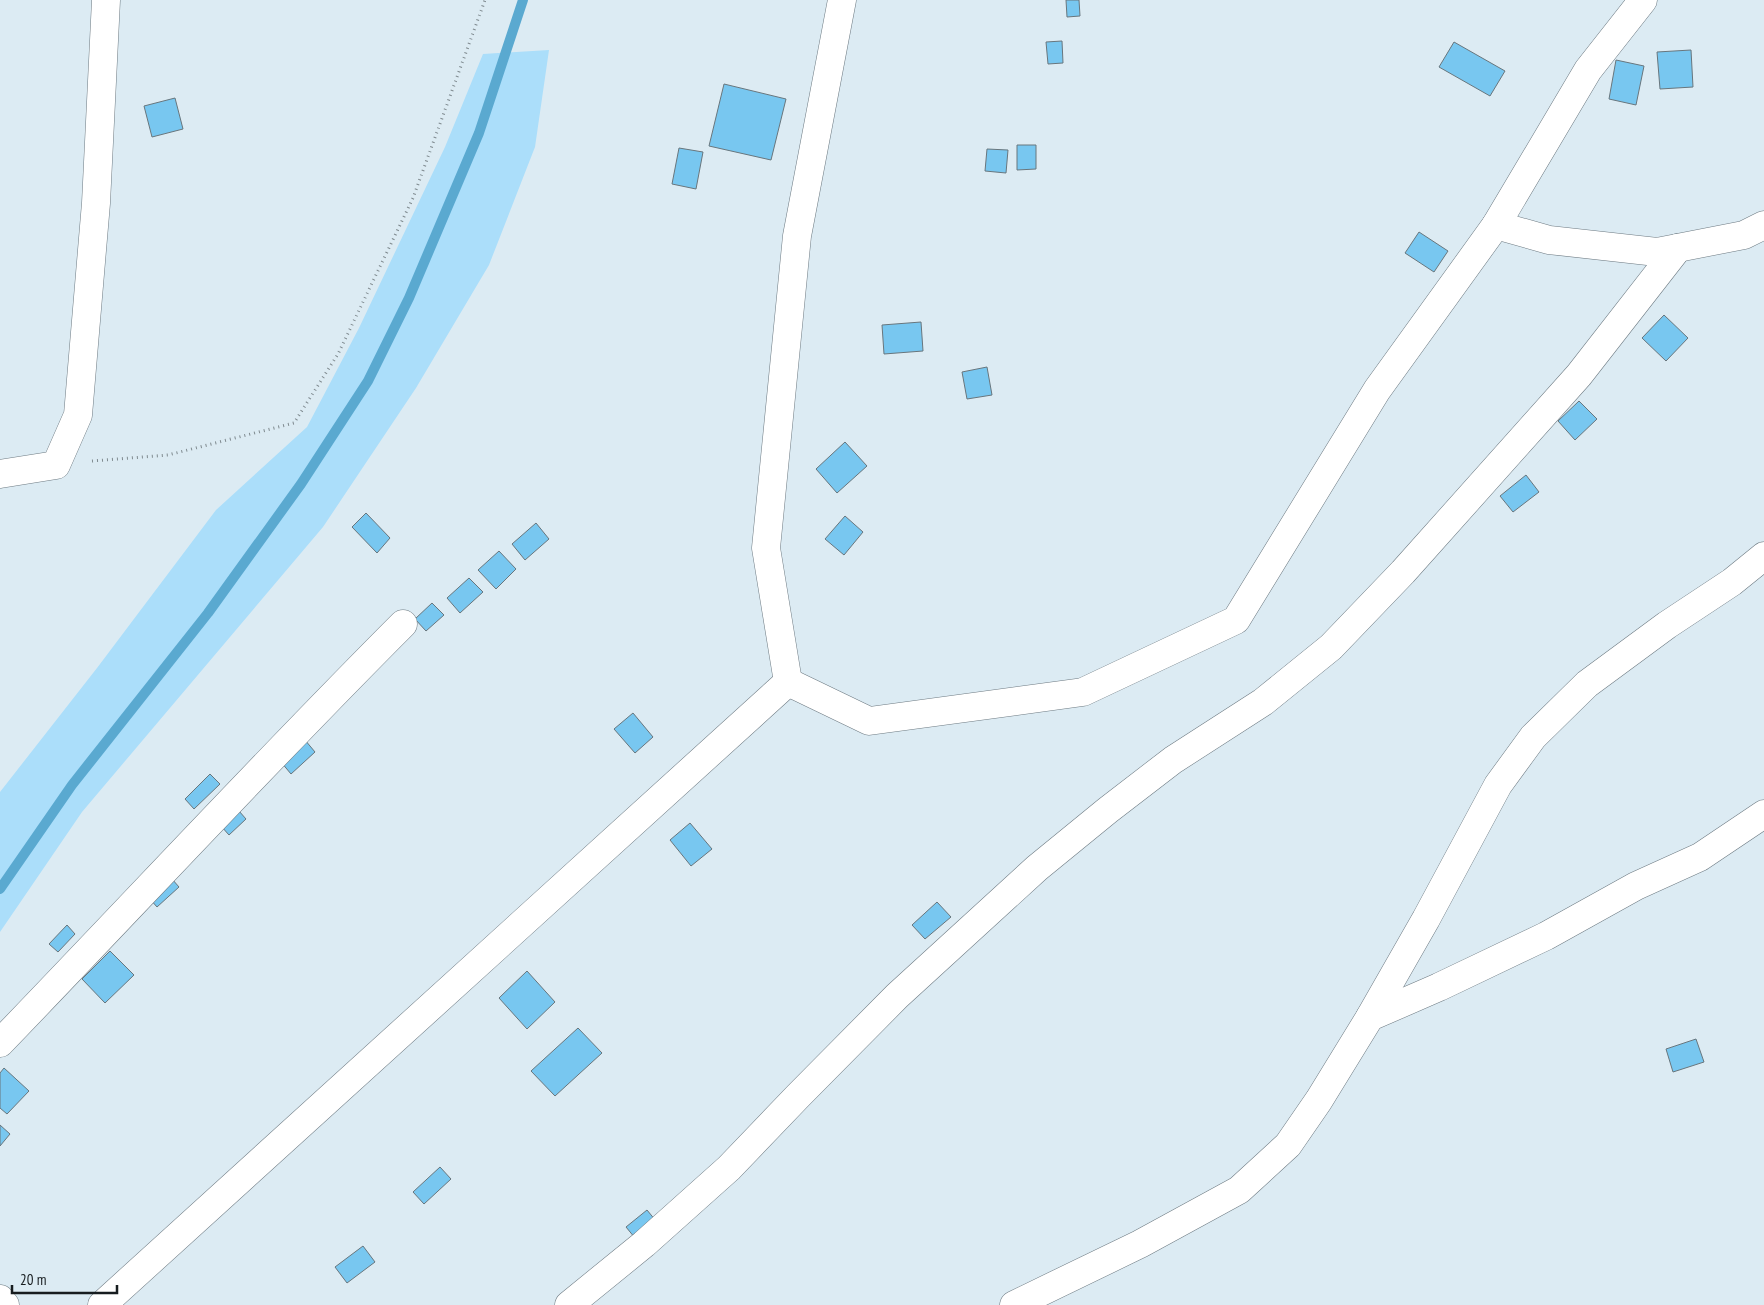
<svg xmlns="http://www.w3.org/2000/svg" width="1764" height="1305" font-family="'PT Sans Narrow',sans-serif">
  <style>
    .green { fill: #abdefa }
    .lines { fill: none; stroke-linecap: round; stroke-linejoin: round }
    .stream { stroke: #5aa9d0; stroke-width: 10 }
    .building { fill: #78c7f0; stroke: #68767d }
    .minor-casing { stroke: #6d7a82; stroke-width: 29 }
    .path { stroke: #7f8a8f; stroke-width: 3; stroke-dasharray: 1 4; stroke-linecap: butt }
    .minor { stroke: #fff; stroke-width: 28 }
  </style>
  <rect width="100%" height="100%" fill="#dcebf3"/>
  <polygon class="green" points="549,50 535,147 489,265 416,388 323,527 82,812 0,932 0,792 97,668 216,510 307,427 359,328 445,147 483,54"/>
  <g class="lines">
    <polyline class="stream" points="0,889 72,785 208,613 301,484 368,381 409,298 479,133 523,0"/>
  </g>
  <g class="building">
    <polygon points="1066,0 1079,0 1080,16 1067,17"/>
    <polygon points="1062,41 1063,63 1048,64 1046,42"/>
    <polygon points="1454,42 1505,71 1490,96 1439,67"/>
    <polygon points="1691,50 1693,87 1660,89 1657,52"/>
    <polygon points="1616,60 1644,66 1636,105 1609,99"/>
    <polygon points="724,84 786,99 771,160 709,146"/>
    <polygon points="175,98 183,129 152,137 144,106"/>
    <polygon points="1017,145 1036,145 1036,169 1017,170"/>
    <polygon points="679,148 703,152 696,189 672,184"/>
    <polygon points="987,149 1008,150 1006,173 985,171"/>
    <polygon points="1419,232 1448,251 1434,272 1405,253"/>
    <polygon points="1664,315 1688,338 1666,361 1642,338"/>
    <polygon points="921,322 923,351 884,354 882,325"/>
    <polygon points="987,367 992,395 967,399 962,372"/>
    <polygon points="1579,401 1597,419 1575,440 1558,421"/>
    <polygon points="845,442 867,466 837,493 816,469"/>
    <polygon points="1526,475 1539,492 1513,512 1500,496"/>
    <polygon points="366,513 390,538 377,553 352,527"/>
    <polygon points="845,516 863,532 844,555 825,539"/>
    <polygon points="536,523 549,539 525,560 512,544"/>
    <polygon points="499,551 516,569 496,589 478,570"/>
    <polygon points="469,578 483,592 460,613 447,598"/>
    <polygon points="432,603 444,615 426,631 415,619"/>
    <polygon points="633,713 653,737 635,753 614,729"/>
    <polygon points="305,740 315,752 291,774 281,762"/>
    <polygon points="210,774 220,784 194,809 185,799"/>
    <polygon points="239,811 246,819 229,835 221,826"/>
    <polygon points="690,823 712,849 691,866 670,840"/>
    <polygon points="172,879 179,887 157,907 150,899"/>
    <polygon points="937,902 951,917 925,939 912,925"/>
    <polygon points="67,925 75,934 58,952 49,944"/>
    <polygon points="110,951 134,975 105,1003 82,979"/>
    <polygon points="527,971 555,1002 527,1029 499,998"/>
    <polygon points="578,1028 602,1053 555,1096 531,1071"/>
    <polygon points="1696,1039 1704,1062 1673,1072 1666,1049"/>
    <polygon points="4,1068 29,1091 7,1114 0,1108 0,1073"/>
    <polygon points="0,1125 10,1134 0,1146"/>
    <polygon points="440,1167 451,1179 424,1204 413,1192"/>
    <polygon points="647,1210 656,1221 635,1238 626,1227"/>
    <polygon points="363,1246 375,1262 347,1283 335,1267"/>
  </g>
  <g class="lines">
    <g class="minor-casing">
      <g id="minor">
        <polyline points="1496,225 1549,240 1657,252 1744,235 1764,225"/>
        <polyline points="0,474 56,465 78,415 96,203 106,0"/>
        <polyline points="788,682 869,721 1083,692 1236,620 1377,390 1496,225 1588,70 1643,0"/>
        <polyline points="788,682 766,548 797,236 842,0"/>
        <polyline points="1370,1017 1439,987 1546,936 1636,886 1700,857 1764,814"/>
        <path d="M0,1043C135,903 266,761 403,624"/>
        <polyline points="0,1299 5,1305"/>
        <polyline points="102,1305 788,682"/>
        <polyline points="569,1305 644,1244 729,1168 798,1096 897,996 1037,868 1108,810 1173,760 1263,702 1331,647 1403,572 1579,375 1678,248"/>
        <polyline points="1014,1305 1140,1244 1239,1190 1288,1145 1319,1100 1370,1017 1426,919 1498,785 1533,737 1587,684 1667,625 1732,582 1764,556"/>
      </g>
    </g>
    <polyline class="path" points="92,461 168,455 294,423 338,354 413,198 485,0"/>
    <use href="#minor" class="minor"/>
  </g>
  <path d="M12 1285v8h105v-8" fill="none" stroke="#171c1f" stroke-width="2.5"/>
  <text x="20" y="1285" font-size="15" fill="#171c1f" stroke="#dcebf3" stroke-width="4" paint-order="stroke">20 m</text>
</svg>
